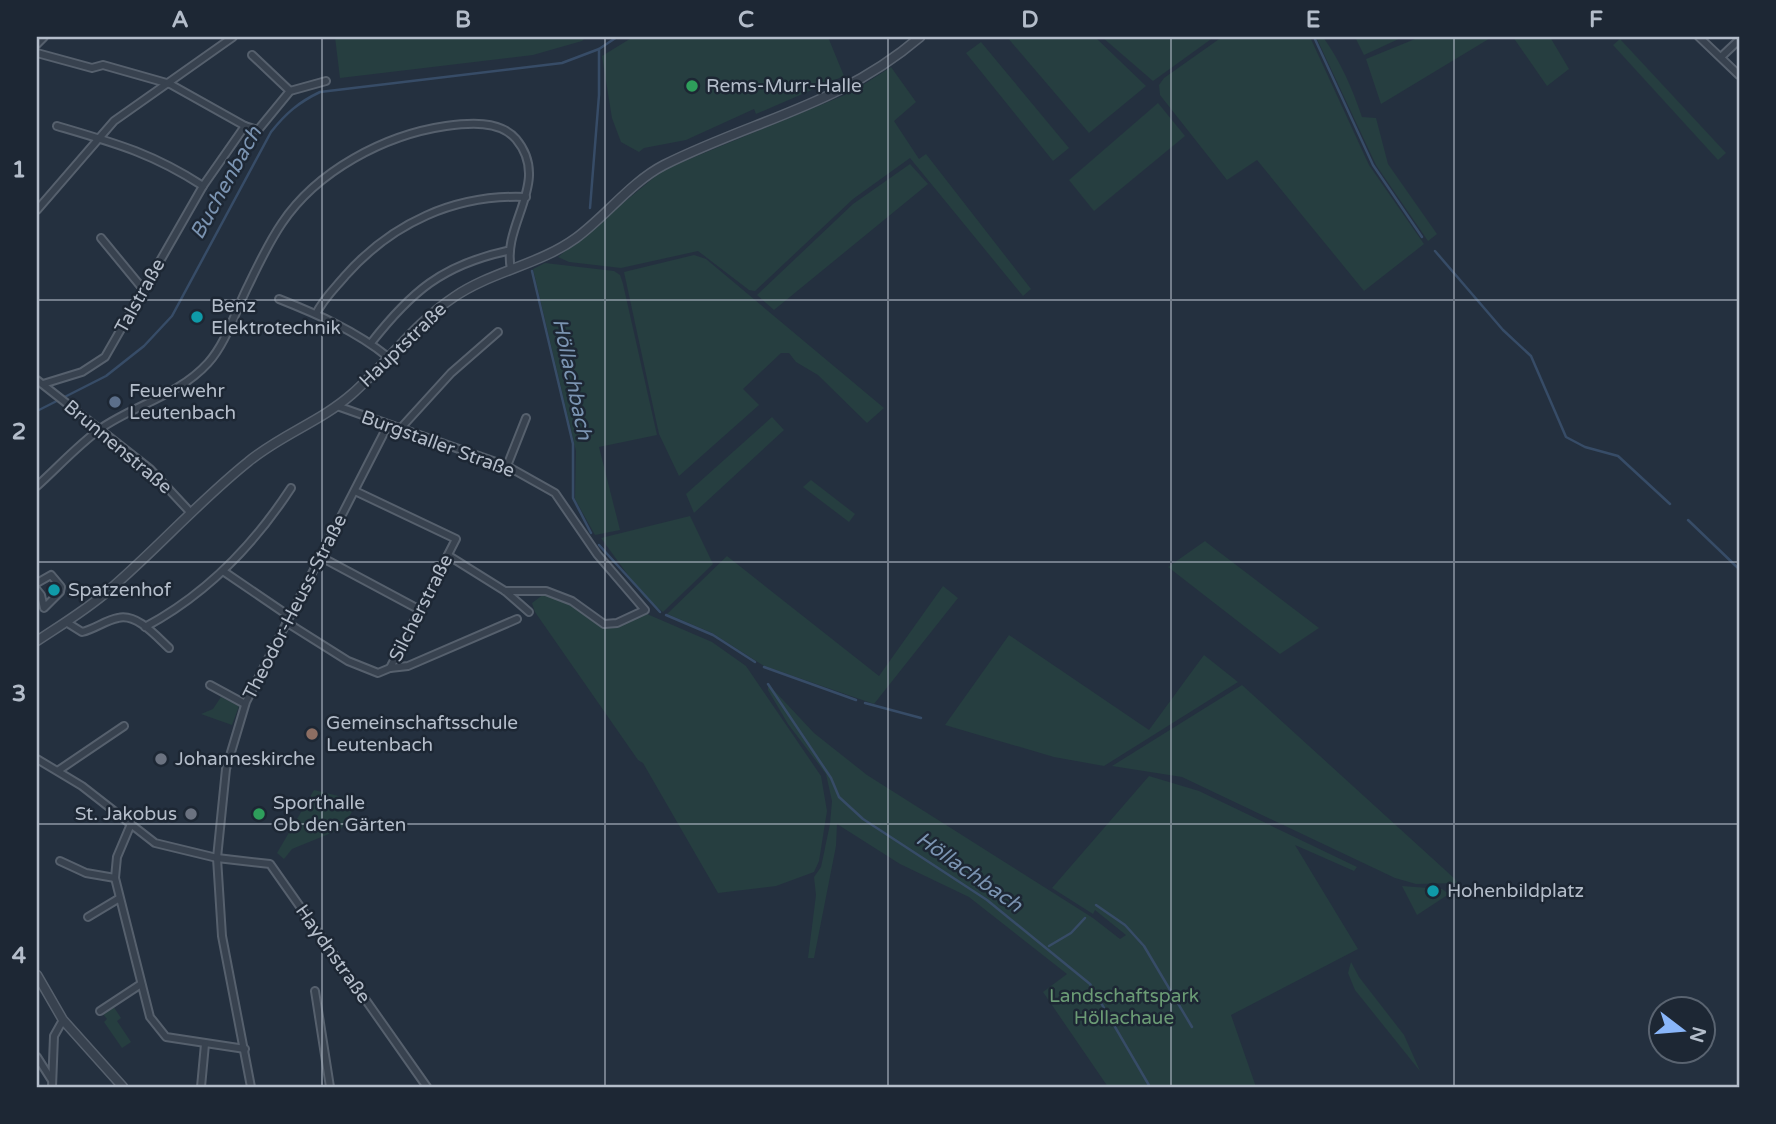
<svg xmlns="http://www.w3.org/2000/svg" width="1776" height="1124" font-family="'Varela Round',sans-serif">
  <style>
    .green { fill: #263e40 }
    .lines { fill: none; stroke-linecap: round; stroke-linejoin: round }
    .stream { stroke: #374c67; stroke-width: 2.5 }
    .minor-casing { stroke: #56606d; stroke-width: 10 }
    .tertiary-casing { stroke: #56606d; stroke-width: 11 }
    .minor { stroke: #38424f; stroke-width: 6 }
    .tertiary { stroke: #38424f; stroke-width: 8 }
    .grid { fill: none; stroke: #b4bdca; stroke-width: 2; stroke-opacity: 0.55 }
    .leisure-dot { fill: #2e9e5b; stroke: #1d2734; stroke-width: 2.5 }
    .culture-dot { fill: #0f9aa8; stroke: #1d2734; stroke-width: 2.5 }
    .service-dot { fill: #5c6f8a; stroke: #1d2734; stroke-width: 2.5 }
    .education-dot { fill: #8d6e63; stroke: #1d2734; stroke-width: 2.5 }
    .worship-dot { fill: #6b7280; stroke: #1d2734; stroke-width: 2.5 }
    .labels { text-anchor: middle; dominant-baseline: central; stroke-width: 5; stroke-linejoin: round; paint-order: stroke }
    .poi-label { font-size: 19px; fill: #b4bdca; stroke: #1d2734; text-anchor: start }
    .street-label { font-size: 19px; fill: #b4bdca; stroke: #1d2734 }
    .park-label { font-size: 19px; fill: #6b9b75; stroke: #1d2734 }
    .water-label { font-size: 21px; font-style: italic; fill: #7b94b2; stroke: #1d2734 }
    .neatline { fill: none; stroke: #b4bdca; stroke-width: 2.5 }
    .grid-label { font-size: 23px; text-anchor: middle; font-weight: bold; fill: #b4bdca }
  </style>
  <rect width="100%" height="100%" fill="#24303f"/>
  <g class="green">
    <polygon points="335,37 586,37 582,41 533,55 340,78"/>
    <polygon points="633,37 828,37 844,76 756,114 754,109 686,140 644,148 639,152 621,142 612,118 602,56"/>
    <polygon points="1007,37 1095,37 1146,86 1089,133"/>
    <polygon points="1102,37 1214,37 1153,81"/>
    <polygon points="1222,37 1310,37 1369,165 1424,244 1364,291 1257,160 1227,180 1160,95 1159,85 1164,78"/>
    <path d="M1316,37H1323C1341,62 1352,88 1362,117L1376,118L1388,164L1437,234L1428,241L1376,165Z"/>
    <polygon points="1355,37 1403,37 1364,55"/>
    <polygon points="1420,37 1492,37 1381,104 1366,59"/>
    <polygon points="1513,37 1550,37 1569,69 1547,86"/>
    <polygon points="1620,39 1726,153 1718,160 1613,45"/>
    <polygon points="981,42 1069,148 1053,161 966,53"/>
    <polygon points="891,67 916,102 894,121 919,159 926,154 1031,289 1023,296 910,158 853,199 755,291 749,290 698,251 621,268 569,262 558,257 663,170 852,92"/>
    <polygon points="1158,103 1185,136 1094,211 1069,180"/>
    <polygon points="910,164 928,184 774,310 757,295 853,204"/>
    <polygon points="694,255 706,259 884,408 867,423 818,375 796,362 789,353 781,353 743,389 759,405 679,476 659,434 624,272"/>
    <polygon points="545,263 614,271 620,275 623,284 657,435 599,447 620,530 595,535 575,499 576,451 533,269"/>
    <polygon points="772,417 784,430 694,513 686,494"/>
    <polygon points="811,480 855,514 849,522 803,487"/>
    <polygon points="690,516 713,564 663,612 644,597 601,538"/>
    <polygon points="1205,541 1206,542 1319,628 1280,654 1168,567"/>
    <polygon points="727,556 879,676 943,586 958,598 874,704 764,666 712,633 667,614"/>
    <polygon points="544,594 570,603 604,627 624,623 647,614 712,642 746,666 821,776 827,811 819,861 814,872 776,886 718,893 643,763 638,760 535,612 532,603"/>
    <polygon points="1009,635 1149,730 1204,655 1238,682 1104,766 1054,757 945,725"/>
    <polygon points="768,684 814,733 867,775 1093,918 1120,939 1126,935 1095,910 1093,914 1052,888 1149,776 1199,791 1357,867 1354,871 1295,845 1358,949 1231,1015 1256,1087 1108,1087 1043,992 1067,974 969,897 900,864 837,824 836,846 814,958 808,958 816,895 814,877 821,867 830,824 832,801 826,774 788,724 768,690"/>
    <polygon points="1242,685 1455,879 1457,883 1416,884 1395,878 1182,777 1112,766"/>
    <polygon points="221,697 239,706 232,725 201,714 213,709"/>
    <polygon points="314,790 359,801 341,829 292,849 284,859 277,853"/>
    <polygon points="1402,886 1442,889 1449,894 1417,915"/>
    <polygon points="1351,962 1359,977 1404,1035 1420,1071 1355,990 1348,973"/>
    <polygon points="113,1006 121,1018 117,1021 131,1042 122,1048 104,1022 107,1019 103,1014"/>
  </g>
  <g class="lines">
    <g class="stream">
      <polyline points="1314,37 1373,165 1422,237"/>
      <polyline points="590,208 599,95 599,49"/>
      <polyline points="1435,251 1503,330 1531,356 1566,437 1585,447 1618,456 1670,504"/>
      <polyline points="532,271 573,444 573,498 591,533"/>
      <path d="M37,411L106,376L144,346L172,316L271,132C286,113 299,102 320,92L562,63L599,49L617,37"/>
      <polyline points="1688,520 1739,569"/>
      <polyline points="599,545 660,612"/>
      <polyline points="666,615 713,635 755,662"/>
      <polyline points="764,667 856,700"/>
      <polyline points="768,684 831,778 839,797 863,819 987,900 1090,984 1150,1087"/>
      <polyline points="865,703 921,718"/>
      <polyline points="1096,905 1125,925 1144,946 1192,1027"/>
      <polyline points="1049,946 1071,933 1085,918"/>
    </g>
    <g class="minor-casing">
      <g id="minor">
        <polyline points="1699,37 1739,75"/>
        <polyline points="37,44 44,37"/>
        <polyline points="37,53 92,68 103,65 170,84 245,126"/>
        <polyline points="252,55 290,91"/>
        <polyline points="1721,57 1739,40"/>
        <path d="M57,126C115,143 152,153 203,186"/>
        <polyline points="37,210 114,121 233,37"/>
        <polyline points="101,238 143,289"/>
        <path d="M279,299C317,314 356,331 388,357"/>
        <path d="M316,314C323,299 335,288 345,276C392,223 455,194 526,197"/>
        <path d="M371,343C411,292 442,265 507,251"/>
        <polyline points="37,380 150,469 191,513"/>
        <polyline points="43,384 82,372 105,357 203,186 245,126 258,130 290,91 326,81"/>
        <polyline points="337,406 507,466 555,493 597,554 645,610 617,623 604,624 572,601 546,591 505,591"/>
        <polyline points="400,429 451,373 498,332"/>
        <polyline points="507,466 526,418"/>
        <path d="M37,486C57,468 77,446 100,429C134,405 178,396 208,363C227,342 236,309 249,284C259,263 269,242 282,223C317,171 384,135 446,126C468,123 500,120 516,139C552,182 501,224 511,269"/>
        <polyline points="449,556 505,591 529,612"/>
        <polyline points="321,557 420,610"/>
        <polyline points="223,571 289,616"/>
        <polyline points="37,583 51,575 61,587 60,592 44,608 41,595 37,590"/>
        <path d="M66,622L82,632C95,629 106,620 118,618C137,613 157,637 169,648"/>
        <polyline points="286,622 348,661 378,673 390,668 456,539 355,491"/>
        <path d="M145,627C207,594 253,546 291,488"/>
        <polyline points="390,668 408,666 517,619"/>
        <polyline points="210,685 245,704"/>
        <polyline points="37,759 82,786 155,843 217,858 270,864 427,1087"/>
        <polyline points="59,770 124,726"/>
        <polyline points="131,824 117,857 115,878 150,1017 166,1037 245,1049"/>
        <polyline points="60,861 86,873 115,878"/>
        <polyline points="88,917 118,899"/>
        <polyline points="315,991 330,1087"/>
        <polyline points="100,1011 141,984"/>
        <polyline points="37,1057 51,1079"/>
        <polyline points="52,1087 54,1036 63,1020"/>
        <polyline points="201,1087 205,1044"/>
        <polyline points="251,1087 222,936 217,858 226,769 246,702 388,425"/>
      </g>
    </g>
    <g class="tertiary-casing">
      <g id="tertiary">
        <path d="M37,641C61,625 86,610 108,591C156,550 198,502 248,462C280,435 320,422 352,394C387,363 415,323 454,297C492,271 539,265 576,238C606,216 631,182 664,165C756,119 839,106 920,37"/>
        <polyline points="37,975 63,1020 123,1087"/>
      </g>
    </g>
    <use href="#minor" class="minor"/>
    <use href="#tertiary" class="tertiary"/>
  </g>
  <path class="grid" d="M322,37V1087M605,37V1087M888,37V1087M1171,37V1087M1454,37V1087M37,300H1739M37,562H1739M37,824H1739"/>
  <g class="leisure-dot">
    <circle cx="692" cy="86" r="7"/>
    <circle cx="259" cy="814" r="7"/>
  </g>
  <g class="culture-dot">
    <circle cx="197" cy="317" r="7"/>
    <circle cx="54" cy="590" r="7"/>
    <circle cx="1433" cy="891" r="7"/>
  </g>
  <circle class="service-dot" cx="115" cy="402" r="7"/>
  <circle class="education-dot" cx="312" cy="734" r="7"/>
  <g class="worship-dot">
    <circle cx="161" cy="759" r="7"/>
    <circle cx="191" cy="814" r="7"/>
  </g>
  <g class="labels">
    <g class="poi-label">
      <text x="706" y="86">Rems-Murr-Halle</text>
      <text x="211" y="306">Benz<tspan x="211" dy="22">Elektrotechnik</tspan></text>
      <text x="129" y="391">Feuerwehr<tspan x="129" dy="22">Leutenbach</tspan></text>
      <text x="68" y="590">Spatzenhof</text>
      <text x="326" y="723">Gemeinschaftsschule<tspan x="326" dy="22">Leutenbach</tspan></text>
      <text x="175" y="759">Johanneskirche</text>
      <text x="273" y="803">Sporthalle<tspan x="273" dy="22">Ob den Gärten</tspan></text>
      <text x="177" y="814" text-anchor="end">St. Jakobus</text>
      <text x="1447" y="891">Hohenbildplatz</text>
    </g>
    <g class="street-label">
      <text transform="translate(140 296) rotate(-61)">Talstraße</text>
      <text transform="translate(403 345) rotate(-44)">Hauptstraße</text>
      <text transform="translate(438 444) rotate(20)">Burgstaller Straße</text>
      <text transform="translate(118 447) rotate(40)">Brunnenstraße</text>
      <text transform="translate(295 607) rotate(-63)">Theodor-Heuss-Straße</text>
      <text transform="translate(421 608) rotate(-63)">Silcherstraße</text>
      <text transform="translate(333 954) rotate(55)">Haydnstraße</text>
    </g>
    <g class="park-label">
      <text x="1124" y="996">Landschaftspark<tspan x="1124" dy="22">Höllachaue</tspan></text>
    </g>
    <g class="water-label">
      <text transform="translate(226 183) rotate(-61)">Buchenbach</text>
      <text transform="translate(572 379) rotate(78)">Höllachbach</text>
      <text transform="translate(969 872) rotate(35)">Höllachbach</text>
    </g>
  </g>
  <rect width="1776" height="1124" fill="none" stroke="#1d2734" stroke-width="77"/>
  <g transform="translate(1682 1030) rotate(106)"><circle r="33" fill="#1d2734" stroke="#596370" stroke-width="2"/>
  <path d="M0-5L12 26L0 18L-12 26Z" fill="#89b6fa"/>
  <text y="-10" font-size="19" font-weight="bold" text-anchor="middle" fill="#b4bdca">N</text>
  </g>
  <rect x="38" y="38" width="1700" height="1048" class="neatline"/>
  <g class="grid-label">
    <text x="180" y="27">A</text>
    <text x="463" y="27">B</text>
    <text x="746" y="27">C</text>
    <text x="1030" y="27">D</text>
    <text x="1313" y="27">E</text>
    <text x="1596" y="27">F</text>
    <text x="19" y="177">1</text>
    <text x="19" y="439">2</text>
    <text x="19" y="701">3</text>
    <text x="19" y="963">4</text>
  </g>
</svg>
